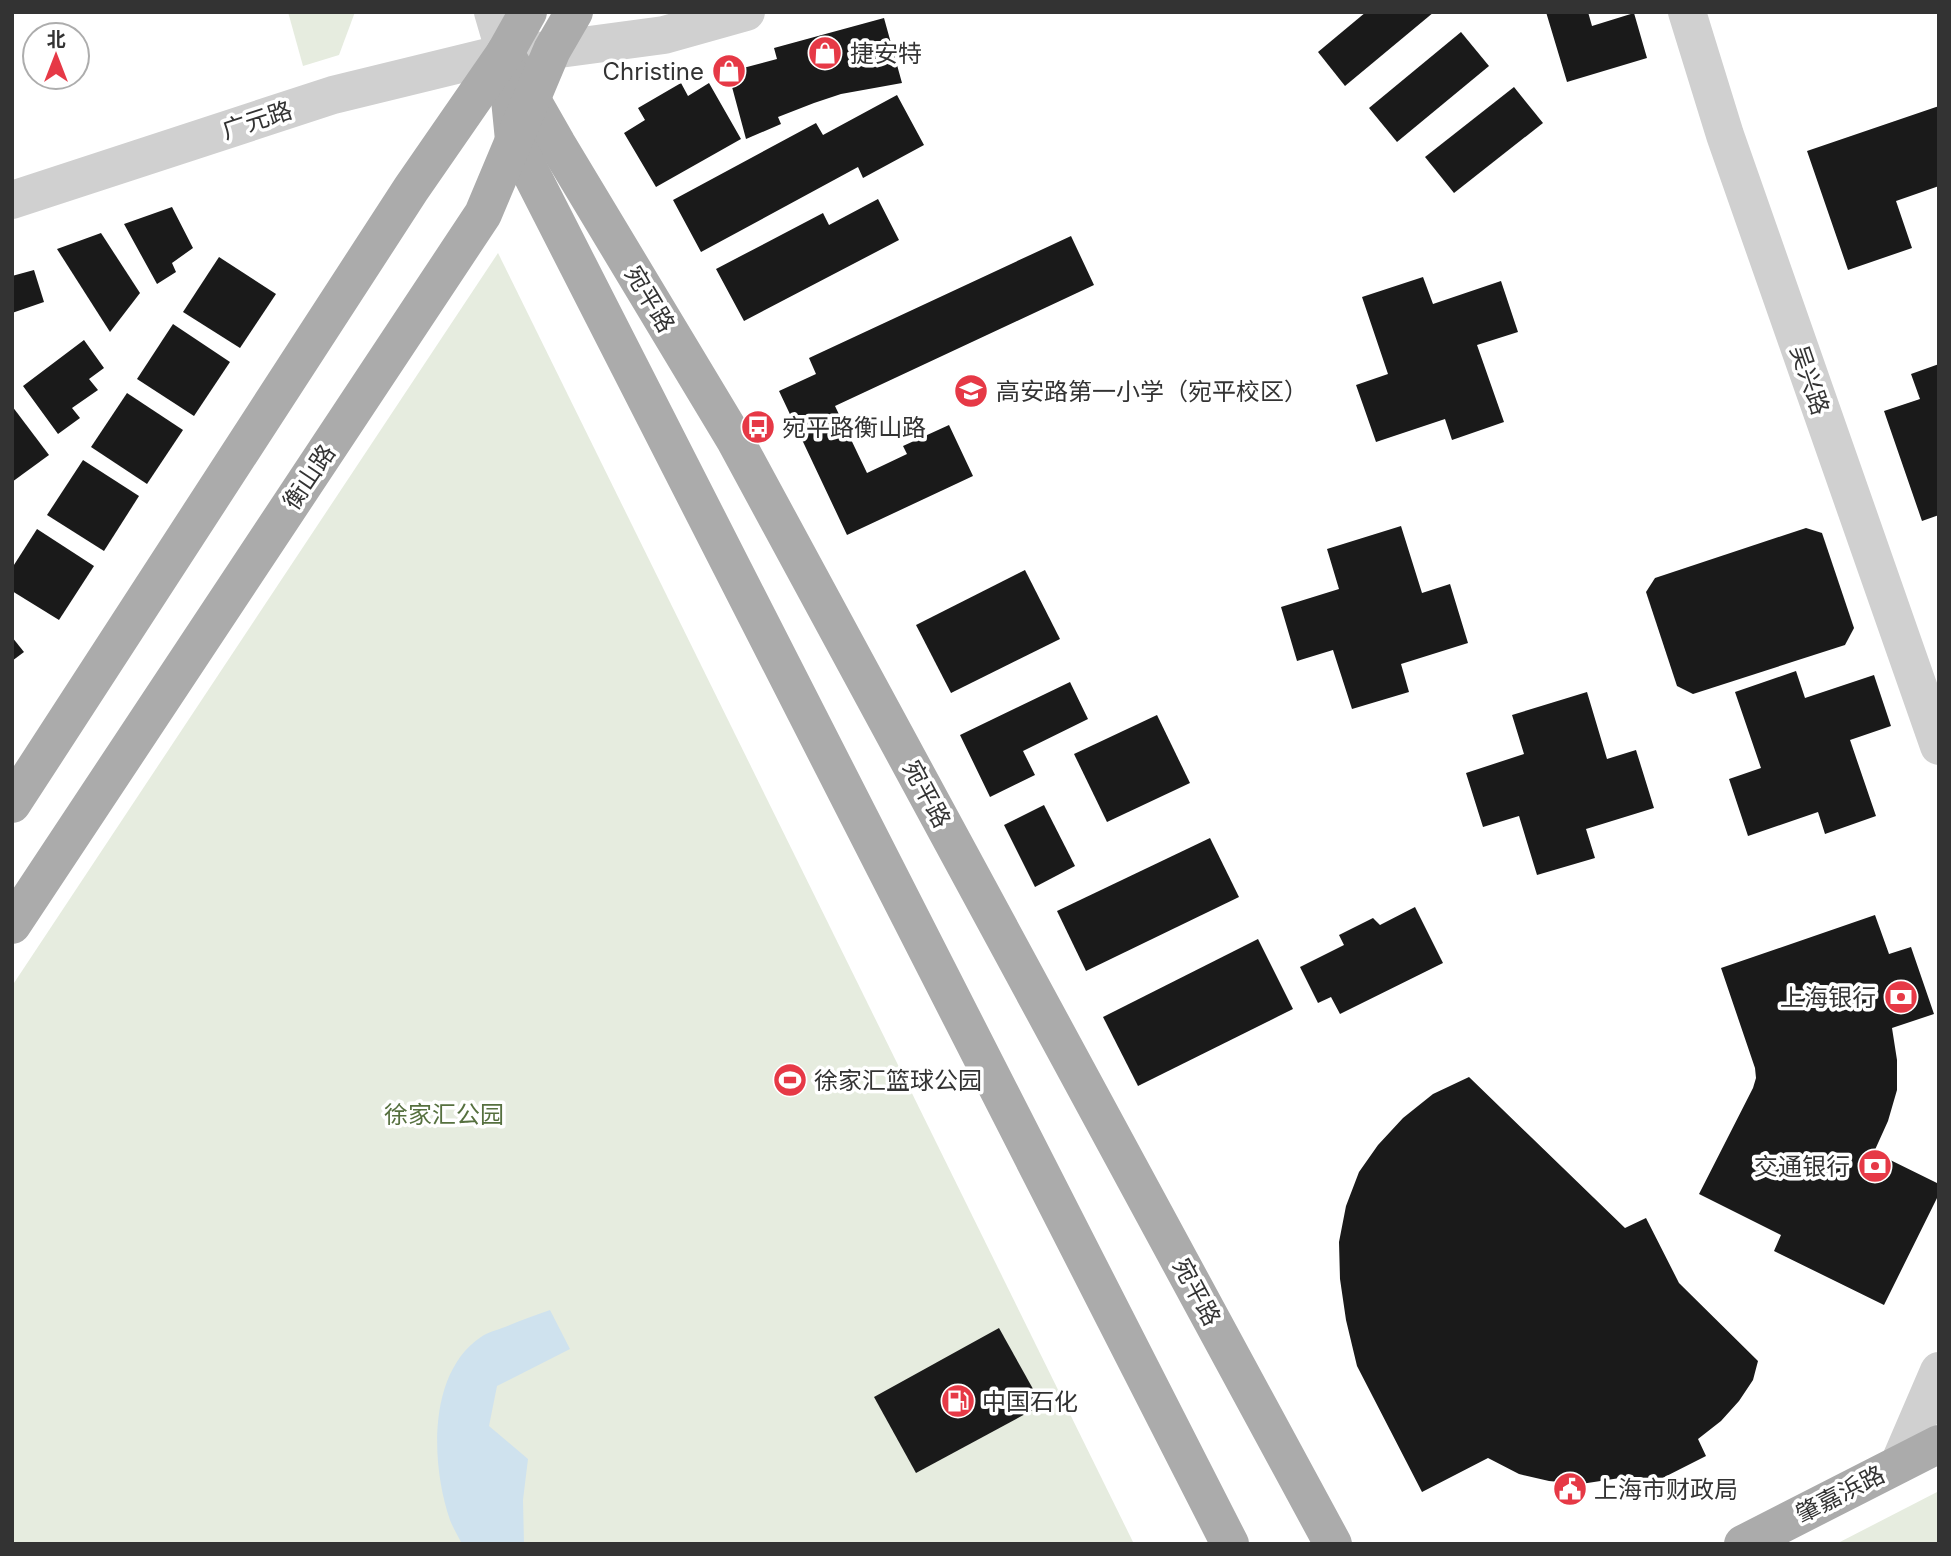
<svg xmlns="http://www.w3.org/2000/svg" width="1951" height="1556" font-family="Inter,'Noto Sans SC',sans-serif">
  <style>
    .green { fill: #e6ecdf }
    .water { fill: #cfe2ee }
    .building { fill: #1a1a1a }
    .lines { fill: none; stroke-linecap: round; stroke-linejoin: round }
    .minor { stroke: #d0d0d0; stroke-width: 38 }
    .major { stroke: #ababab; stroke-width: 38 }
    .labels { text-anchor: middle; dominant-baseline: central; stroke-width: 7; stroke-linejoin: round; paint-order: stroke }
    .poi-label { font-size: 24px; fill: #333; stroke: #fff; text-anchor: start }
    .street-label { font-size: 24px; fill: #333; stroke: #fff }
    .park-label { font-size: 24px; fill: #56703f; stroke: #fff }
  </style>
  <rect width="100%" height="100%" fill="#fff"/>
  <g class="green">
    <polygon points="288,12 355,12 339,55 303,66"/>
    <polygon points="498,253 1134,1544 12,1544 12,986"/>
    <polygon points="1939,1491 1939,1544 1836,1544"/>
  </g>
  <path class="water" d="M550,1310L570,1349L497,1386L489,1426L528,1459L523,1500L524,1544H462C458,1536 453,1528 450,1520C431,1465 427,1373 481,1337C488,1332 497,1330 505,1327C520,1321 535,1315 550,1310Z"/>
  <g class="building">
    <polygon points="1366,12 1434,12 1345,86 1318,52"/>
    <polygon points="1546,12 1588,12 1592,26 1634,13 1647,58 1567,82"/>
    <polygon points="884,18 902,83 841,94 814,103 778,117 781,124 746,139 728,72 777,59 774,48"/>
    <polygon points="1461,32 1489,66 1397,142 1369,108"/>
    <polygon points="681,83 688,96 709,83 741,139 656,187 624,133 645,120 638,108"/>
    <polygon points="1514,87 1543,123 1454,193 1425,157"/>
    <polygon points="897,95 924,145 863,178 858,167 701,252 673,200 816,123 823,135"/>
    <polygon points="1939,106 1939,186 1896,201 1912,248 1848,270 1807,151"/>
    <polygon points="878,199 899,240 744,321 716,269 823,213 829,225"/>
    <polygon points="172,207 193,248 172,263 176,272 157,284 124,224"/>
    <polygon points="101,233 140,293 110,332 57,249"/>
    <polygon points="1071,236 1094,285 835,406 867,473 907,454 903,446 949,425 973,476 847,535 779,391 816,374 809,358"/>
    <polygon points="219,257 276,294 240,348 183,312"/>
    <polygon points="34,270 44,302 12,313 12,276"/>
    <polygon points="1423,277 1433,304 1501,281 1518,332 1477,345 1504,422 1452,440 1445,419 1376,442 1356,385 1388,374 1362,297"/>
    <polygon points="173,324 230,362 194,416 137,379"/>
    <polygon points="84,340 104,368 89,379 98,390 72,408 80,418 58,434 23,386"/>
    <polygon points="1939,364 1939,515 1922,521 1884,411 1920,399 1911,374"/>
    <polygon points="127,393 183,430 147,484 91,447"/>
    <polygon points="12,406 49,455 12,482"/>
    <polygon points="83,460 139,496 104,551 47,515"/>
    <polygon points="1401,526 1422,593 1450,584 1468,643 1401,664 1409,692 1352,709 1333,650 1297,661 1281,607 1339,589 1327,549"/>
    <polygon points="1806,528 1822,533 1854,628 1845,645 1693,694 1677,686 1646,592 1655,578"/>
    <polygon points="37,529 94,566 59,620 12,591 12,568"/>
    <polygon points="1025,570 1060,639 951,693 916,625"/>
    <polygon points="12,637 24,652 12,661"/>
    <polygon points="1796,671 1805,698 1874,675 1891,726 1850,740 1876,816 1825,834 1818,812 1748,836 1729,779 1761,768 1735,692"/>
    <polygon points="1070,682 1088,719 1023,751 1035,775 990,797 960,735"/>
    <polygon points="1587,692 1607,759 1636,750 1654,808 1586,829 1595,858 1537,875 1519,816 1483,827 1466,773 1524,754 1512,715"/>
    <polygon points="1157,715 1190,783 1107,822 1074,754"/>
    <polygon points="1044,805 1075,866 1035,887 1004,825"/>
    <polygon points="1210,838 1239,897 1086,971 1057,911"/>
    <polygon points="1415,907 1443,963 1340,1014 1331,997 1318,1003 1300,967 1344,945 1339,935 1373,918 1380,925"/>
    <polygon points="1875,915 1889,954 1911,947 1934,1014 1892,1028 1897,1060 1897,1090 1888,1121 1874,1152 1939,1184 1939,1194 1884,1305 1774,1251 1781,1235 1699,1194 1753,1088 1756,1078 1755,1068 1721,968"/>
    <polygon points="1258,939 1293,1009 1138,1086 1103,1017"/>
    <polygon points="1469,1077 1625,1228 1646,1218 1679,1283 1758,1361 1753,1380 1739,1401 1721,1421 1698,1439 1706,1456 1629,1495 1620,1478 1581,1484 1549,1481 1519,1474 1488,1458 1422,1492 1357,1366 1346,1320 1340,1279 1339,1242 1346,1206 1359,1172 1378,1145 1403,1118 1433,1094"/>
    <polygon points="999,1328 1042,1405 916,1473 874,1397"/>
  </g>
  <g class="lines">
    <g class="minor">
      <polyline points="493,12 505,53"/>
      <polyline points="1687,12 1725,135 1939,746"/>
      <polyline points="12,200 333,95 505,53 552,50 664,35 746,12"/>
      <polyline points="1899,1464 1939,1371"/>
    </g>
    <g class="major">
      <polyline points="505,53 557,144 735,440 1333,1544"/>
      <polyline points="507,69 514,140 1230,1544"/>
      <polyline points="12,804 411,189 505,53 528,12"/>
      <polyline points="12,925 483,214 552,50 574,12"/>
      <polyline points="1743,1544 1939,1444"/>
    </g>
  </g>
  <defs>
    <g id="shop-disc" transform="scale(1.75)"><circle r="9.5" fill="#e63946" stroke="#fff"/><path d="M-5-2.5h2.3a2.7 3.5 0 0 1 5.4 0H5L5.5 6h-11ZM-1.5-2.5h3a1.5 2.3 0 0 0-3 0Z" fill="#fff"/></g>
    <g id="school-disc" transform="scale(1.75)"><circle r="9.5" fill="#e63946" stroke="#fff"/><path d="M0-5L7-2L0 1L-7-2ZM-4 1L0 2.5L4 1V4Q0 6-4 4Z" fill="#fff"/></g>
    <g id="bus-disc" transform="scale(1.75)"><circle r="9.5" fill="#e63946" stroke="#fff"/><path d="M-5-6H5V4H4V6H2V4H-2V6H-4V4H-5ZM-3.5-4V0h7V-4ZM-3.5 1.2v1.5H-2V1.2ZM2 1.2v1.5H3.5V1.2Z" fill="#fff"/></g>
    <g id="bank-disc" transform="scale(1.75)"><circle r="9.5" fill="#e63946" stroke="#fff"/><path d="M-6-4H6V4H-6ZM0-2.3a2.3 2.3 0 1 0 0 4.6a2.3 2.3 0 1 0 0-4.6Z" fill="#fff"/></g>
    <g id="stadium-disc" transform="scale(1.75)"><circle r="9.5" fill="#e63946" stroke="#fff"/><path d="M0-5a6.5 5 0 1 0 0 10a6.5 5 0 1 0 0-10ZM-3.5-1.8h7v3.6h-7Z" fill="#fff"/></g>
    <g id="fuel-disc" transform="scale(1.75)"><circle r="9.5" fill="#e63946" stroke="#fff"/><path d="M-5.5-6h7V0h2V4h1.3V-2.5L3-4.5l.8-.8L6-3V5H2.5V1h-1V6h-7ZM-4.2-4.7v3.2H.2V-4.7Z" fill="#fff"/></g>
    <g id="civic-disc" transform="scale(1.75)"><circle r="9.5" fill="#e63946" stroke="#fff"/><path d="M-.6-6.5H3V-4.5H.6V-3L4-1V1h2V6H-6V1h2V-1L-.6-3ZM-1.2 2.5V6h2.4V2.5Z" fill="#fff"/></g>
  </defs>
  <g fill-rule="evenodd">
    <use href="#shop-disc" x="825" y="53"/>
    <use href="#shop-disc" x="729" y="71"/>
    <use href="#school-disc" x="971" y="391"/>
    <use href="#bus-disc" x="758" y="427"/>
    <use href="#bank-disc" x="1901" y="997"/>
    <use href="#stadium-disc" x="790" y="1080"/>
    <use href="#bank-disc" x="1875" y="1166"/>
    <use href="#fuel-disc" x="958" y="1401"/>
    <use href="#civic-disc" x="1570" y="1489"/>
  </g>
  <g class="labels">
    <g class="poi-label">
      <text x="850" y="53">捷安特</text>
      <text x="704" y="71" text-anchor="end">Christine</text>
      <text x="996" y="391">高安路第一小学（宛平校区）</text>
      <text x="782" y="427">宛平路衡山路</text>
      <text x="1876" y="997" text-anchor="end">上海银行</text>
      <text x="814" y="1080">徐家汇篮球公园</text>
      <text x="1850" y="1166" text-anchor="end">交通银行</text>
      <text x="982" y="1401">中国石化</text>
      <text x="1594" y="1489">上海市财政局</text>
    </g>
    <g class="street-label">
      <text transform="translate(257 120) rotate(-18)">广元路</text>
      <text transform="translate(650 299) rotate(59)">宛平路</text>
      <text transform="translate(1810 380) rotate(71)">吴兴路</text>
      <text transform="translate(309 477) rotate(-56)">衡山路</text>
      <text transform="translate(927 794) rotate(62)">宛平路</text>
      <text transform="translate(1197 1292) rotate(62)">宛平路</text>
      <text transform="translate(1840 1494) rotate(-27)">肇嘉浜路</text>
    </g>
    <g class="park-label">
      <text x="444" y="1114">徐家汇公园</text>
    </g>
  </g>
  <rect width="1951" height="1556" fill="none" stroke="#333333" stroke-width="28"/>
  <g transform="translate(56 56)"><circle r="33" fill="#ffffff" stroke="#adadad" stroke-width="2"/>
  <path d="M0-5L12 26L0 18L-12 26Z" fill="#e63946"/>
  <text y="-10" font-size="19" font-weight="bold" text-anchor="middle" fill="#333333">北</text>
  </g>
</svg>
